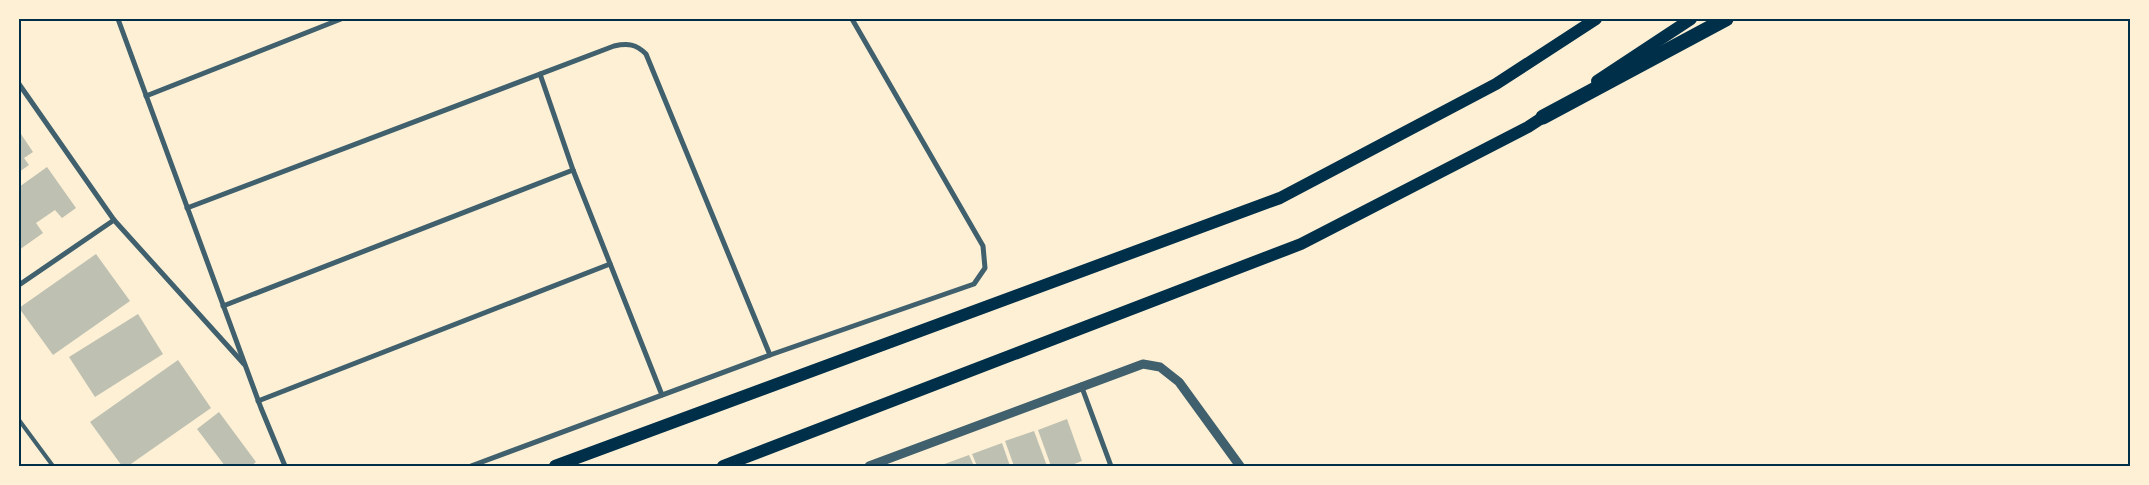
<svg xmlns="http://www.w3.org/2000/svg" width="2149" height="485" font-family="'Asap Condensed',sans-serif">
  <style>
    .building { fill: #bec0b2 }
    .lines { fill: none; stroke-linecap: round; stroke-linejoin: round }
    .service { stroke: #3f606c; stroke-width: 4 }
    .minor { stroke: #3f606c; stroke-width: 5 }
    .tertiary { stroke: #3f606c; stroke-width: 9 }
    .primary { stroke: #003049; stroke-width: 12 }
    .motorway { stroke: #003049; stroke-width: 15 }
    .neatline { fill: none; stroke: #003049; stroke-width: 2 }
  </style>
  <rect width="100%" height="100%" fill="#fdf0d5"/>
  <g class="building">
    <polygon points="19,131 33,152 24,158 29,165 19,172"/>
    <polygon points="47,167 76,208 62,218 55,210 36,223 43,233 19,250 19,187"/>
    <polygon points="96,254 130,301 53,355 19,308"/>
    <polygon points="138,314 163,354 95,397 69,357"/>
    <polygon points="178,360 211,408 128,466 122,466 90,422"/>
    <polygon points="219,412 256,462 251,466 225,466 197,429"/>
    <polygon points="1067,419 1082,461 1069,466 1051,466 1038,430"/>
    <polygon points="1034,431 1047,466 1014,466 1005,441"/>
    <polygon points="1002,443 1010,466 977,466 972,454"/>
    <polygon points="969,455 974,466 939,466"/>
  </g>
  <g class="lines">
    <polyline class="service" points="19,420 53,466"/>
    <g class="minor">
      <polyline points="118,19 261,408 285,466"/>
      <polyline points="540,74 573,170 662,395"/>
      <polyline points="19,84 114,220 244,364"/>
      <polyline points="146,96 341,19"/>
      <path d="M187,208L614,46C628,43 636,44 646,54L770,355"/>
      <polyline points="19,285 114,220"/>
      <polyline points="223,306 573,170"/>
      <polyline points="1081,385 1111,466"/>
      <polyline points="258,401 610,264"/>
      <polyline points="471,466 770,355 974,284 985,268 983,246 852,19"/>
    </g>
    <polyline class="tertiary" points="869,466 1143,364 1160,367 1179,382 1240,466"/>
    <g class="primary">
      <polyline points="1597,81 1691,19"/>
      <polyline points="555,466 1280,198 1496,84 1596,19"/>
      <polyline points="723,466 1301,244 1528,127 1551,112"/>
    </g>
    <polyline class="motorway" points="1543,117 1726,19"/>
  </g>
  <rect width="2149" height="485" fill="none" stroke="#fdf0d5" stroke-width="40"/>
  <rect x="20" y="20" width="2109" height="445" class="neatline"/>
</svg>
